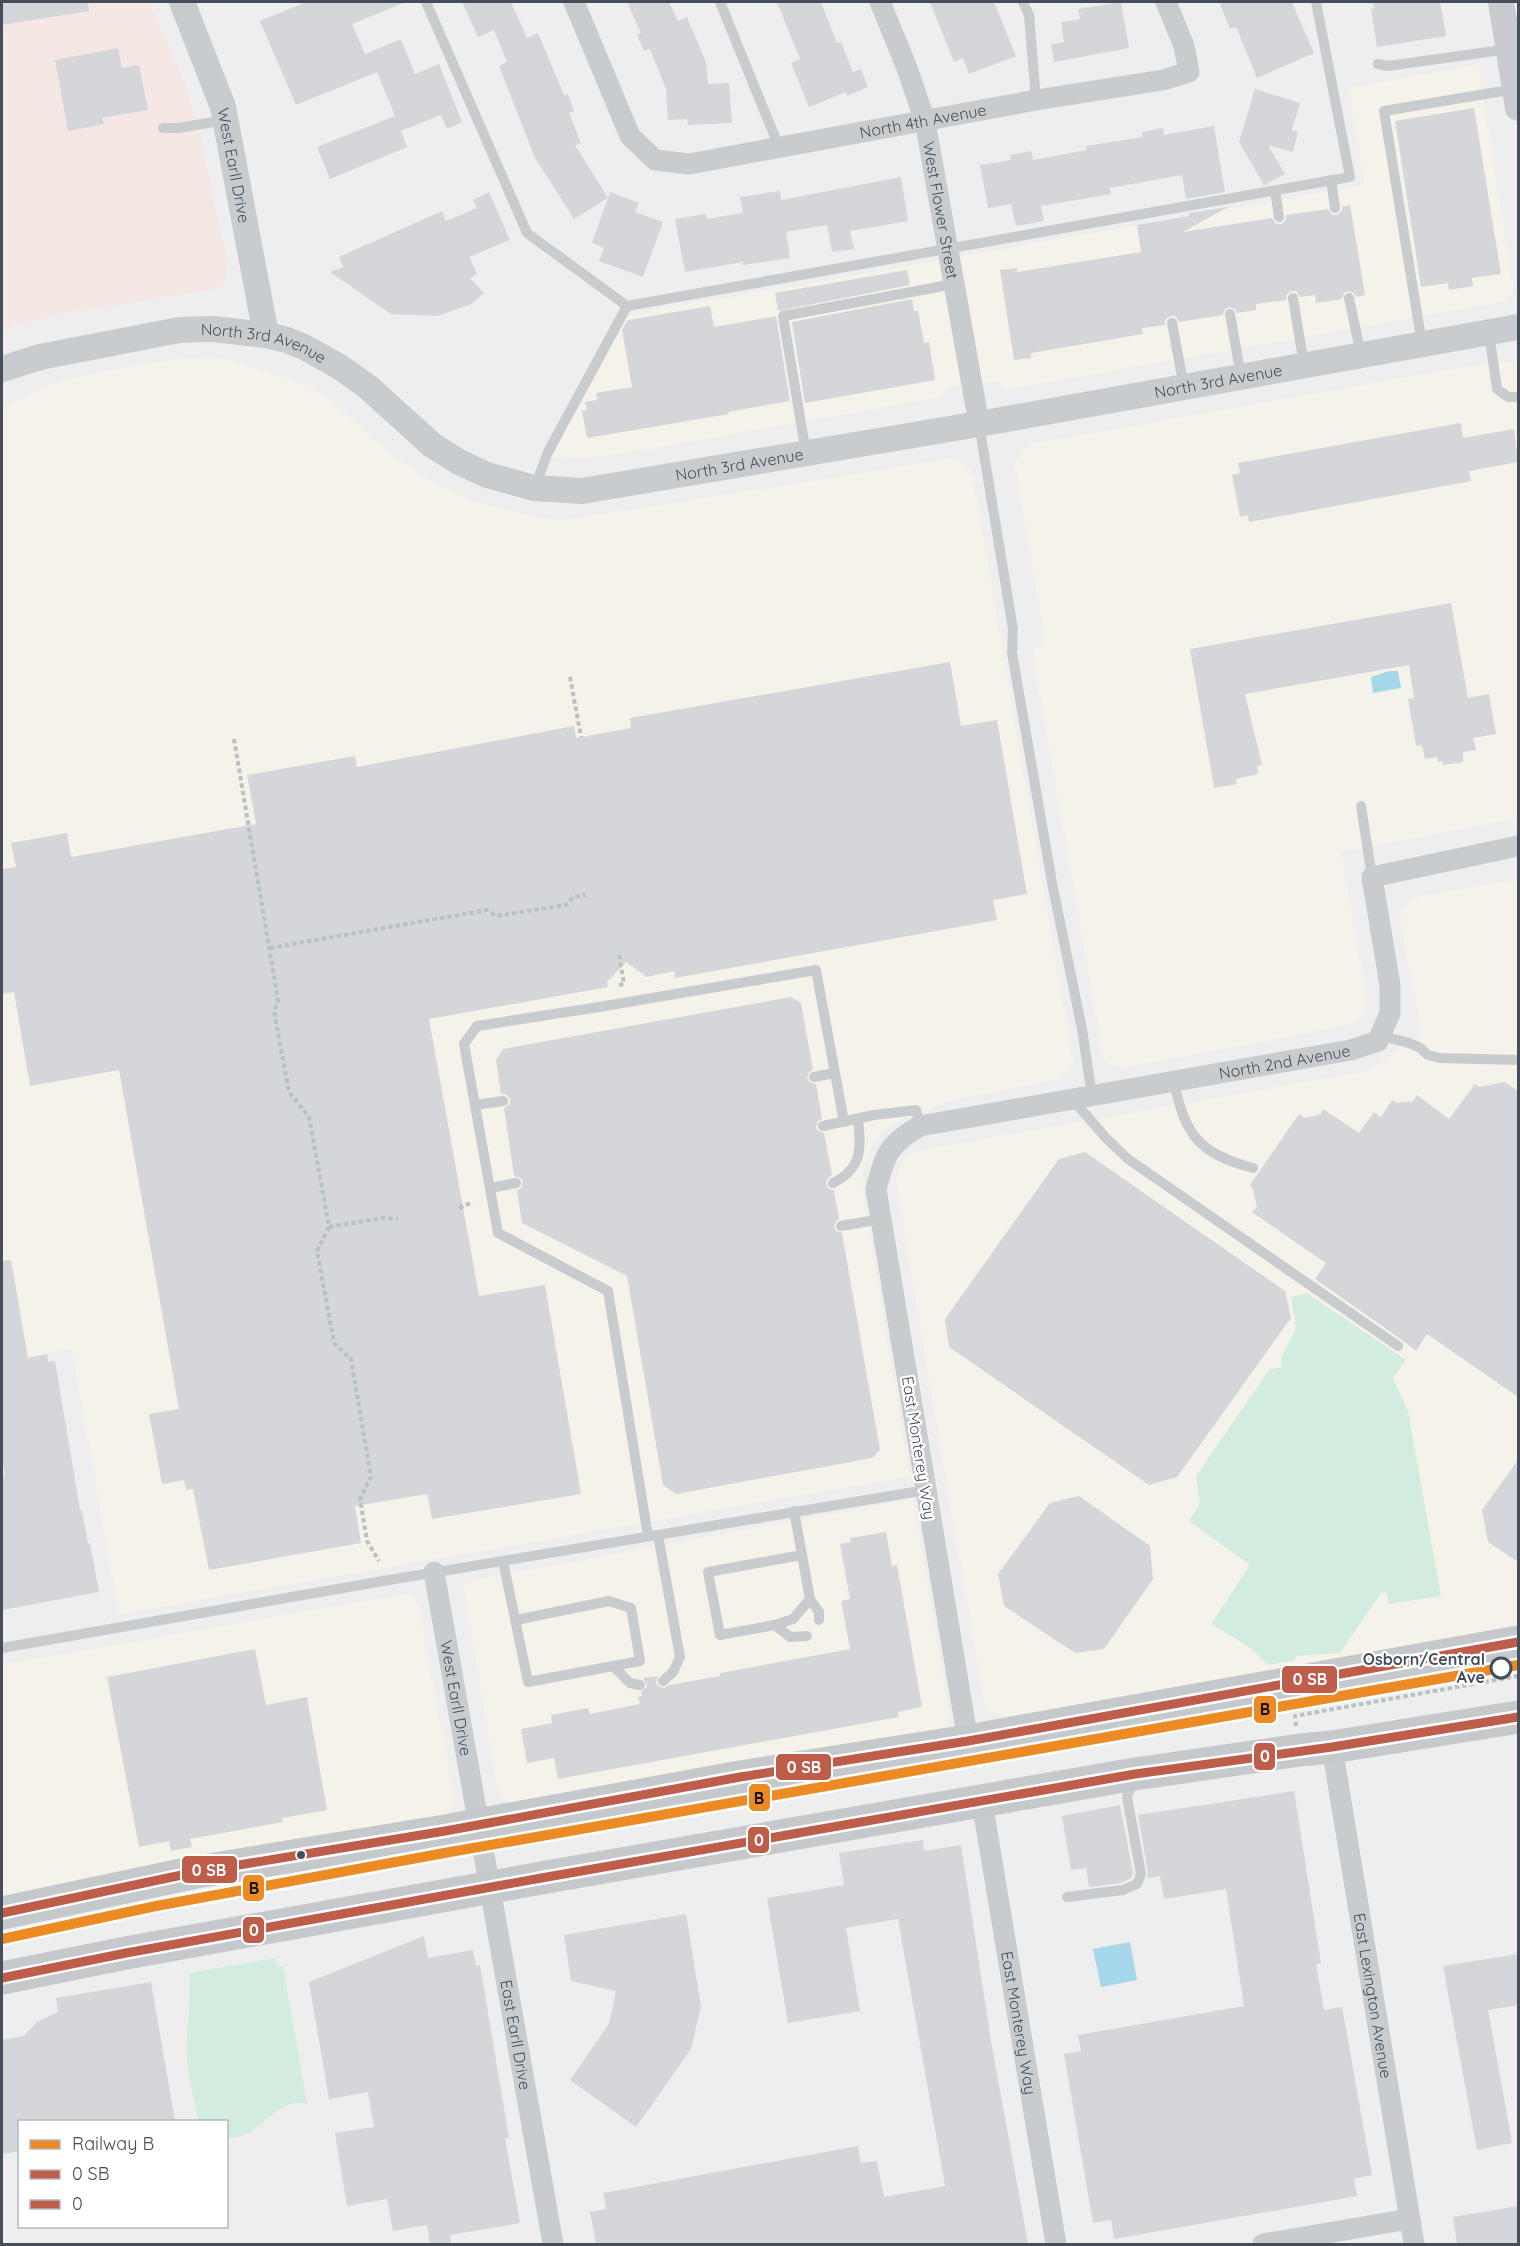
<svg xmlns="http://www.w3.org/2000/svg" width="1520" height="2246" font-family="Quicksand,sans-serif">
  <style>
    .commercial { fill: #f5f3e9 }
    .medical { fill: #f5e7e4 }
    .green { fill: #d2eddf }
    .water { fill: #a7d7eb }
    .building { fill: #d5d6d9 }
    .lines { fill: none; stroke-linecap: round; stroke-linejoin: round }
    .path { stroke: #b6c3c0; stroke-width: 4; stroke-dasharray: 4.5 3; stroke-linecap: butt }
    .service { stroke: #c9cccf; stroke-width: 10 }
    .minor { stroke: #c9cccf; stroke-width: 21 }
    .tertiary { stroke: #c9cccf; stroke-width: 26 }
    .primary { stroke: #c5c9cc; stroke-width: 33 }
    .bus-1-casing { stroke: #fff; stroke-width: 14 }
    .bus-2-casing { stroke: #fff; stroke-width: 14 }
    .bus-1 { stroke: #be5d49; stroke-width: 9 }
    .bus-2 { stroke: #be5d49; stroke-width: 9 }
    .rail-1-casing { stroke: #fff; stroke-width: 15 }
    .rail-1 { stroke: #ec8a23; stroke-width: 10 }
    .stop-dot { fill: #fff; stroke: #454e5a; stroke-width: 3 }
    .bus-dot { fill: #454e5a; stroke: #fff; stroke-width: 2 }
    .labels { text-anchor: middle; dominant-baseline: central; stroke-width: 4.5; stroke-linejoin: round; paint-order: stroke }
    .street-label { font-size: 16px; fill: #454e5a; stroke: #fff }
    .stop-label { font-size: 16px; font-weight: bold; fill: #454e5a; stroke: #fff; text-anchor: end }
    .line-badge { stroke: #fff; stroke-width: 2 }
    .badge-label { font-size: 16px; text-anchor: middle; font-weight: bold; fill: #fff }
    .pale-badge-label { font-size: 16px; text-anchor: middle; font-weight: bold; fill: #111 }
  </style>
  <rect width="100%" height="100%" fill="#eee"/>
  <g class="commercial">
    <polygon points="1478,65 1514,293 1501,302 1021,387 1005,389 997,381 948,388 940,397 649,449 580,459 552,457 623,316 1365,185 1349,88"/>
    <polygon points="210,358 233,361 309,386 330,400 391,455 433,483 473,501 538,518 558,520 586,517 949,459 961,462 969,469 973,478 1073,1062 1068,1071 1059,1079 947,1101 897,1121 880,1133 870,1148 864,1168 862,1187 910,1476 119,1614 72,1349 2,1362 2,407 39,389 72,378 144,364 184,359"/>
    <polygon points="1499,361 1518,364 1518,818 1341,852 1367,1001 1362,1016 1350,1025 1121,1068 1110,1065 1103,1056 1032,649 1046,645 1015,465 1021,452 1031,444"/>
    <polygon points="1518,879 1518,1628 1011,1716 995,1713 989,1709 984,1701 896,1182 898,1170 907,1157 917,1151 1368,1071 1422,1036 1401,923 1402,910 1409,902 1421,896"/>
    <polygon points="913,1499 949,1715 945,1725 938,1730 508,1803 502,1798 498,1789 464,1590 465,1585 470,1581"/>
    <polygon points="406,1594 412,1596 418,1605 454,1797 453,1807 447,1815 2,1903 2,1665"/>
  </g>
  <polygon class="medical" points="2,2 149,2 189,94 205,157 227,262 225,281 217,287 208,290 65,313 15,325 2,331"/>
  <g class="green">
    <path d="M1307,1293L1406,1360L1393,1378L1408,1411L1441,1596L1389,1604L1386,1592L1381,1593L1340,1653L1295,1656V1660L1268,1665L1251,1648L1211,1624L1250,1565L1189,1521L1200,1503L1196,1476L1269,1370L1281,1367C1280,1351 1291,1342 1296,1328L1291,1297Z"/>
    <path d="M275,1958L277,1967L283,1966L307,2104C273,2096 262,2140 227,2138L226,2122L200,2121L198,2119C194,2098 187,2075 187,2053C186,2026 192,2000 189,1973Z"/>
  </g>
  <g class="water">
    <polygon points="1389,671 1398,671 1401,688 1373,693 1371,677"/>
    <polygon points="1130,1942 1137,1980 1101,1987 1093,1949"/>
  </g>
  <g class="building">
    <polygon points="2,2 88,2 89,11 2,25"/>
    <polygon points="306,2 406,2 352,24 365,54 401,39 415,74 439,64 462,122 447,129 441,115 401,131 407,147 330,179 317,147 395,116 377,72 296,105 260,21"/>
    <polygon points="462,2 511,2 527,38 538,33 564,95 568,94 574,111 569,113 581,143 575,145 608,198 574,219 535,158 499,66 507,62 494,30 478,37"/>
    <polygon points="627,2 669,2 678,21 687,17 706,62 708,84 729,83 732,123 688,125 687,119 668,120 666,89 650,49 644,51 637,35 641,33"/>
    <polygon points="777,2 821,2 837,43 841,42 853,72 861,69 868,87 847,96 846,92 809,107 791,63 800,59"/>
    <polygon points="930,2 994,2 1016,56 969,74 963,58 954,62"/>
    <polygon points="1121,2 1129,48 1054,62 1051,44 1064,42 1061,22 1080,19 1078,9"/>
    <polygon points="1219,2 1292,2 1314,53 1257,78 1236,27 1230,29"/>
    <polygon points="1373,2 1440,2 1446,36 1377,47 1371,9 1374,8"/>
    <polygon points="118,48 122,68 139,65 148,110 102,118 104,124 68,131 55,60"/>
    <polygon points="1255,89 1300,103 1292,130 1298,132 1293,152 1268,145 1285,174 1264,185 1239,142"/>
    <polygon points="1474,108 1501,274 1472,278 1473,286 1449,290 1448,283 1421,287 1395,121"/>
    <polygon points="1214,126 1225,192 1186,199 1182,175 1110,188 1111,194 1041,206 1044,221 1016,226 1011,204 988,208 980,165 1011,160 1010,155 1031,151 1033,160 1087,150 1086,146 1143,137 1142,132 1163,128 1164,135"/>
    <polygon points="901,177 908,221 850,231 854,249 832,252 827,225 786,232 790,258 743,265 743,262 685,272 675,219 706,214 707,219 743,213 740,197 780,191 781,200"/>
    <polygon points="489,192 510,240 469,257 477,274 470,278 484,293 472,304 437,316 391,314 330,272 343,267 339,257 442,211 446,221 477,208 473,200"/>
    <polygon points="610,192 639,203 635,212 663,222 643,277 599,261 604,248 592,243"/>
    <polygon points="1350,205 1365,295 1356,297 1354,293 1348,291 1344,293 1342,299 1316,303 1315,295 1300,297 1296,291 1291,291 1286,295 1286,300 1256,304 1256,310 1237,313 1235,309 1229,307 1225,309 1223,315 1179,322 1175,316 1170,316 1165,320 1165,325 1142,328 1143,334 1031,353 1031,358 1014,360 1000,270 1017,268 1017,272 1141,252 1137,225 1189,216 1189,213 1228,207 1183,232 1272,218 1276,224 1281,224 1286,220 1286,215 1328,209 1332,215 1337,215 1342,211 1342,207"/>
    <polygon points="907,270 910,285 778,311 775,293"/>
    <polygon points="912,299 914,311 918,311 924,343 929,342 935,380 805,403 792,322"/>
    <polygon points="710,306 714,327 776,316 790,401 728,412 729,414 587,438 582,411 587,410 585,402 597,400 596,393 632,387 622,330 628,320"/>
    <polygon points="1461,423 1463,438 1514,429 1518,462 1469,471 1471,481 1249,522 1248,515 1240,517 1232,475 1240,473 1238,463"/>
    <polygon points="1451,603 1468,698 1489,694 1496,734 1473,738 1476,750 1463,752 1463,762 1443,765 1442,761 1438,762 1437,757 1425,759 1422,745 1416,746 1408,699 1414,698 1409,665 1245,694 1262,765 1257,766 1258,774 1236,779 1237,784 1214,788 1190,649"/>
    <polygon points="950,662 961,726 997,720 1027,894 993,900 997,920 675,978 674,971 647,977 626,962 607,982 608,987 429,1019 479,1296 545,1285 581,1494 432,1519 427,1494 355,1506 361,1543 209,1570 193,1489 186,1490 184,1480 162,1484 149,1414 179,1409 119,1070 30,1086 14,992 2,994 2,869 16,867 11,843 67,833 71,857 256,824 247,775 355,756 357,767 574,726 576,738 631,728 630,718"/>
    <polygon points="791,997 801,1003 813,1070 809,1072 807,1078 809,1082 816,1084 822,1119 818,1121 816,1127 818,1131 824,1133 832,1175 827,1179 826,1184 829,1189 834,1190 839,1219 836,1221 834,1227 836,1231 842,1233 880,1450 872,1458 676,1494 663,1485 627,1276 522,1223 517,1191 521,1188 523,1182 521,1178 514,1176 504,1108 510,1104 510,1099 506,1094 501,1094 496,1060 503,1049"/>
    <polygon points="1505,1082 1518,1091 1518,1397 1427,1334 1416,1351 1402,1340 1315,1279 1326,1263 1252,1212 1257,1207 1253,1189 1250,1185 1299,1114 1305,1118 1321,1114 1323,1109 1359,1133 1374,1112 1381,1117 1392,1100 1397,1103 1413,1101 1417,1095 1449,1119 1475,1084 1479,1087"/>
    <polygon points="1085,1152 1285,1291 1291,1318 1177,1477 1149,1485 949,1347 945,1319 1059,1159"/>
    <polygon points="11,1260 28,1358 47,1354 48,1362 55,1361 80,1510 82,1510 88,1544 90,1543 99,1592 2,1610 2,1476 5,1476 2,1457 2,1261"/>
    <polygon points="1518,1460 1518,1562 1488,1542 1482,1510"/>
    <polygon points="1079,1496 1150,1546 1153,1579 1104,1649 1075,1653 1004,1606 998,1574 1050,1503"/>
    <polygon points="886,1532 892,1566 897,1565 922,1707 898,1712 899,1717 558,1779 554,1758 527,1763 521,1729 552,1723 551,1715 588,1708 590,1714 640,1704 638,1697 642,1696 641,1692 647,1686 643,1678 658,1676 656,1683 658,1686 664,1688 669,1685 720,1676 720,1673 850,1649 841,1601 850,1599 840,1544 851,1542 850,1538"/>
    <polygon points="255,1649 266,1705 307,1697 327,1810 282,1818 283,1822 190,1839 192,1847 171,1851 169,1841 139,1847 107,1677"/>
    <polygon points="1294,1791 1321,1963 1316,1964 1324,2010 1342,2007 1372,2175 1354,2179 1357,2196 1114,2239 1111,2220 1093,2223 1064,2054 1081,2051 1078,2035 1244,2006 1226,1889 1164,1899 1160,1876 1147,1878 1148,1873 1138,1815"/>
    <polygon points="1120,1805 1133,1873 1131,1878 1121,1883 1089,1887 1086,1868 1071,1870 1062,1816"/>
    <polygon points="923,1840 924,1851 961,1845 992,2047 1028,2244 596,2244 590,2212 606,2209 603,2193 858,2146 861,2163 877,2161 884,2197 945,2186 898,1919 846,1928 860,2011 788,2023 767,1898 844,1885 839,1853"/>
    <polygon points="686,1914 701,2007 691,2049 636,2127 570,2080 609,2024 616,1991 571,1981 564,1935"/>
    <polygon points="424,1936 428,1958 473,1950 476,1966 480,1965 509,2138 505,2138 520,2223 450,2235 451,2244 430,2244 427,2225 393,2231 387,2199 347,2206 335,2133 374,2127 368,2092 329,2099 309,1982"/>
    <polygon points="1518,1954 1518,2005 1488,2010 1512,2143 1477,2150 1443,1966"/>
    <polygon points="151,1982 175,2121 20,2121 20,2151 2,2154 2,2040 24,2036 37,2022 58,2012 56,1998"/>
    <polygon points="1518,2206 1518,2244 1457,2244 1453,2217"/>
  </g>
  <g class="lines">
    <g class="path">
      <polyline points="570,677 581,737"/>
      <polyline points="234,739 278,1001 274,1011 289,1092 309,1117 329,1227 317,1251 334,1343 351,1359 371,1477 360,1499 367,1541 379,1561"/>
      <polyline points="270,948 487,910 496,916 566,905 573,897 586,895"/>
      <polyline points="619,985 624,984 619,954"/>
      <polyline points="459,1208 473,1202"/>
      <polyline points="329,1227 382,1218 398,1219"/>
      <polyline points="1296,1726 1295,1716 1518,1676"/>
    </g>
    <g class="service">
      <polyline points="426,2 527,233 627,306 1350,177 1316,2"/>
      <polyline points="720,2 779,147"/>
      <polyline points="1023,2 1029,15 1036,100"/>
      <polyline points="1378,64 1388,66 1509,49"/>
      <polyline points="163,128 179,128 225,120"/>
      <polyline points="1331,180 1335,208"/>
      <polyline points="1275,191 1279,217"/>
      <polyline points="1293,298 1304,365"/>
      <polyline points="1349,298 1361,355"/>
      <polyline points="1230,314 1241,376"/>
      <polyline points="1172,323 1184,387"/>
      <polyline points="1489,333 1497,389 1508,397 1518,397"/>
      <polyline points="1422,344 1384,111 1515,89"/>
      <polyline points="979,424 1013,629 1012,653 1053,888 1082,1029 1092,1096"/>
      <polyline points="806,453 783,316 954,284"/>
      <polyline points="535,487 548,452 627,306"/>
      <polyline points="1361,806 1372,877"/>
      <polyline points="1380,1036 1406,1042 1419,1047 1428,1055 1440,1058 1518,1060"/>
      <polyline points="814,1077 834,1073"/>
      <path d="M1174,1082C1185,1135 1199,1154 1253,1168"/>
      <polyline points="1073,1100 1106,1138 1128,1159 1398,1346"/>
      <polyline points="475,1105 503,1101"/>
      <polyline points="823,1126 874,1115 916,1110 920,1126"/>
      <path d="M833,1183C863,1168 861,1148 858,1119"/>
      <polyline points="490,1188 516,1183"/>
      <polyline points="841,1226 881,1219"/>
      <polyline points="794,1511 810,1599 819,1612 819,1620"/>
      <polyline points="658,1535 680,1657 673,1672 663,1681"/>
      <polyline points="648,1536 608,1291 498,1233 464,1044 477,1026 599,1007 816,970 844,1122"/>
      <polyline points="802,1555 708,1572 720,1635 775,1625 793,1619 810,1599"/>
      <polyline points="503,1561 528,1682 640,1661 631,1608 609,1601 516,1620"/>
      <polyline points="775,1625 790,1637 807,1636"/>
      <polyline points="2,1648 383,1581 926,1490"/>
      <polyline points="613,1666 630,1683 640,1685"/>
      <polyline points="1067,1897 1123,1890 1137,1884 1141,1874 1127,1797 1133,1780"/>
    </g>
    <g class="minor">
      <path id="s1" d="M574,2L630,136L655,160L689,164L1036,100L1163,80L1189,72L1184,46L1166,2"/>
      <path id="s2" d="M880,2L907,68L925,121L979,424"/>
      <path id="s3" d="M434,1572L553,2244"/>
      <path id="s4" d="M968,1741L876,1189C885,1155 888,1144 920,1126L1351,1050L1378,1041L1390,1013V985L1372,877L1518,846"/>
      <path id="s5" d="M1332,1747L1414,2244"/>
      <path id="s6" d="M982,1802L1056,2244"/>
      <polyline points="1263,2244 1409,2219"/>
    </g>
    <g class="tertiary">
      <path id="s7" d="M182,2L223,107L266,335"/>
      <polyline points="1501,2 1518,108"/>
      <path id="s8" d="M2,369L40,357L179,330L213,329L266,335L287,340L304,347L340,367L368,387L432,445L459,462L487,475L534,488L582,491L979,424L1518,327"/>
    </g>
    <g class="primary">
      <polyline points="2,1913 196,1872 445,1831 740,1777 968,1741 1518,1642"/>
      <polyline points="2,1978 126,1953 547,1877 1135,1774 1300,1750 1332,1747 1518,1717"/>
    </g>
    <g class="bus-1-casing">
      <polyline id="bus-1" points="2,1913 196,1872 445,1831 740,1777 968,1741 1518,1642"/>
    </g>
    <g class="bus-2-casing">
      <polyline id="bus-2" points="2,1978 126,1953 547,1877 1135,1774 1332,1747 1518,1717"/>
    </g>
    <use href="#bus-1" class="bus-1"/>
    <use href="#bus-2" class="bus-2"/>
    <g class="rail-1-casing">
      <polyline id="rail-1" points="2,1939 156,1906 450,1852 1518,1665"/>
    </g>
    <use href="#rail-1" class="rail-1"/>
  </g>
  <circle class="stop-dot" cx="1501" cy="1668" r="10"/>
  <circle class="bus-dot" cx="301" cy="1855" r="5"/>
  <g class="labels">
    <g class="street-label">
      <text stroke="none"><textPath href="#s1" startOffset="452">North 4th Avenue</textPath></text>
      <text stroke="none"><textPath href="#s7" startOffset="172">West Earll Drive</textPath></text>
      <text stroke="none"><textPath href="#s2" startOffset="218">West Flower Street</textPath></text>
      <text stroke="none"><textPath href="#s8" startOffset="268">North 3rd Avenue</textPath></text>
      <text stroke="none"><textPath href="#s8" startOffset="1276">North 3rd Avenue</textPath></text>
      <text stroke="none"><textPath href="#s8" startOffset="790">North 3rd Avenue</textPath></text>
      <text stroke="none"><textPath href="#s4" startOffset="1010">North 2nd Avenue</textPath></text>
      <text transform="translate(919 1448) rotate(81)">East Monterey Way</text>
      <text stroke="none"><textPath href="#s3" startOffset="128">West Earll Drive</textPath></text>
      <text stroke="none"><textPath href="#s5" startOffset="252">East Lexington Avenue</textPath></text>
      <text stroke="none"><textPath href="#s6" startOffset="224">East Monterey Way</textPath></text>
      <text stroke="none"><textPath href="#s3" startOffset="470">East Earll Drive</textPath></text>
    </g>
    <g class="stop-label">
      <text x="1485" y="1659">Osborn/Central<tspan x="1485" dy="18">Ave</tspan></text>
    </g>
  </g>
  <g class="line-badge">
    <rect x="1281" y="1665" width="57" height="29" rx="6" fill="#be5d49"/>
    <rect x="1253" y="1695" width="24" height="29" rx="6" fill="#ec8a23"/>
    <rect x="1253" y="1742" width="23" height="29" rx="6" fill="#be5d49"/>
    <rect x="775" y="1753" width="57" height="28" rx="6" fill="#be5d49"/>
    <rect x="748" y="1783" width="23" height="29" rx="6" fill="#ec8a23"/>
    <rect x="747" y="1826" width="23" height="28" rx="6" fill="#be5d49"/>
    <rect x="181" y="1855" width="57" height="29" rx="6" fill="#be5d49"/>
    <rect x="242" y="1874" width="23" height="28" rx="6" fill="#ec8a23"/>
    <rect x="242" y="1916" width="23" height="28" rx="6" fill="#be5d49"/>
  </g>
  <g class="badge-label">
    <text x="1310" y="1685">0 SB</text>
    <text x="1265" y="1762">0</text>
    <text x="804" y="1773">0 SB</text>
    <text x="759" y="1846">0</text>
    <text x="209" y="1876">0 SB</text>
    <text x="254" y="1936">0</text>
  </g>
  <g class="pale-badge-label">
    <text x="1265" y="1715">B</text>
    <text x="759" y="1804">B</text>
    <text x="254" y="1894">B</text>
  </g>
  <rect width="1520" height="2246" fill="none" stroke="#454e5a" stroke-width="6"/>
  <rect x="18" y="2120" width="210" height="108" fill="#ffffff" stroke="#b5b8bd" stroke-width="1.5"/>
  <rect x="30" y="2140" width="30" height="9" fill="#ec8a23" stroke="#b5b8bd" stroke-width="1.5"/>
  <text x="72" y="2150" font-size="18" fill="#454e5a">Railway B</text>
  <rect x="30" y="2170" width="30" height="9" fill="#be5d49" stroke="#b5b8bd" stroke-width="1.5"/>
  <text x="72" y="2180" font-size="18" fill="#454e5a">0 SB</text>
  <rect x="30" y="2200" width="30" height="9" fill="#be5d49" stroke="#b5b8bd" stroke-width="1.5"/>
  <text x="72" y="2210" font-size="18" fill="#454e5a">0</text>
</svg>
